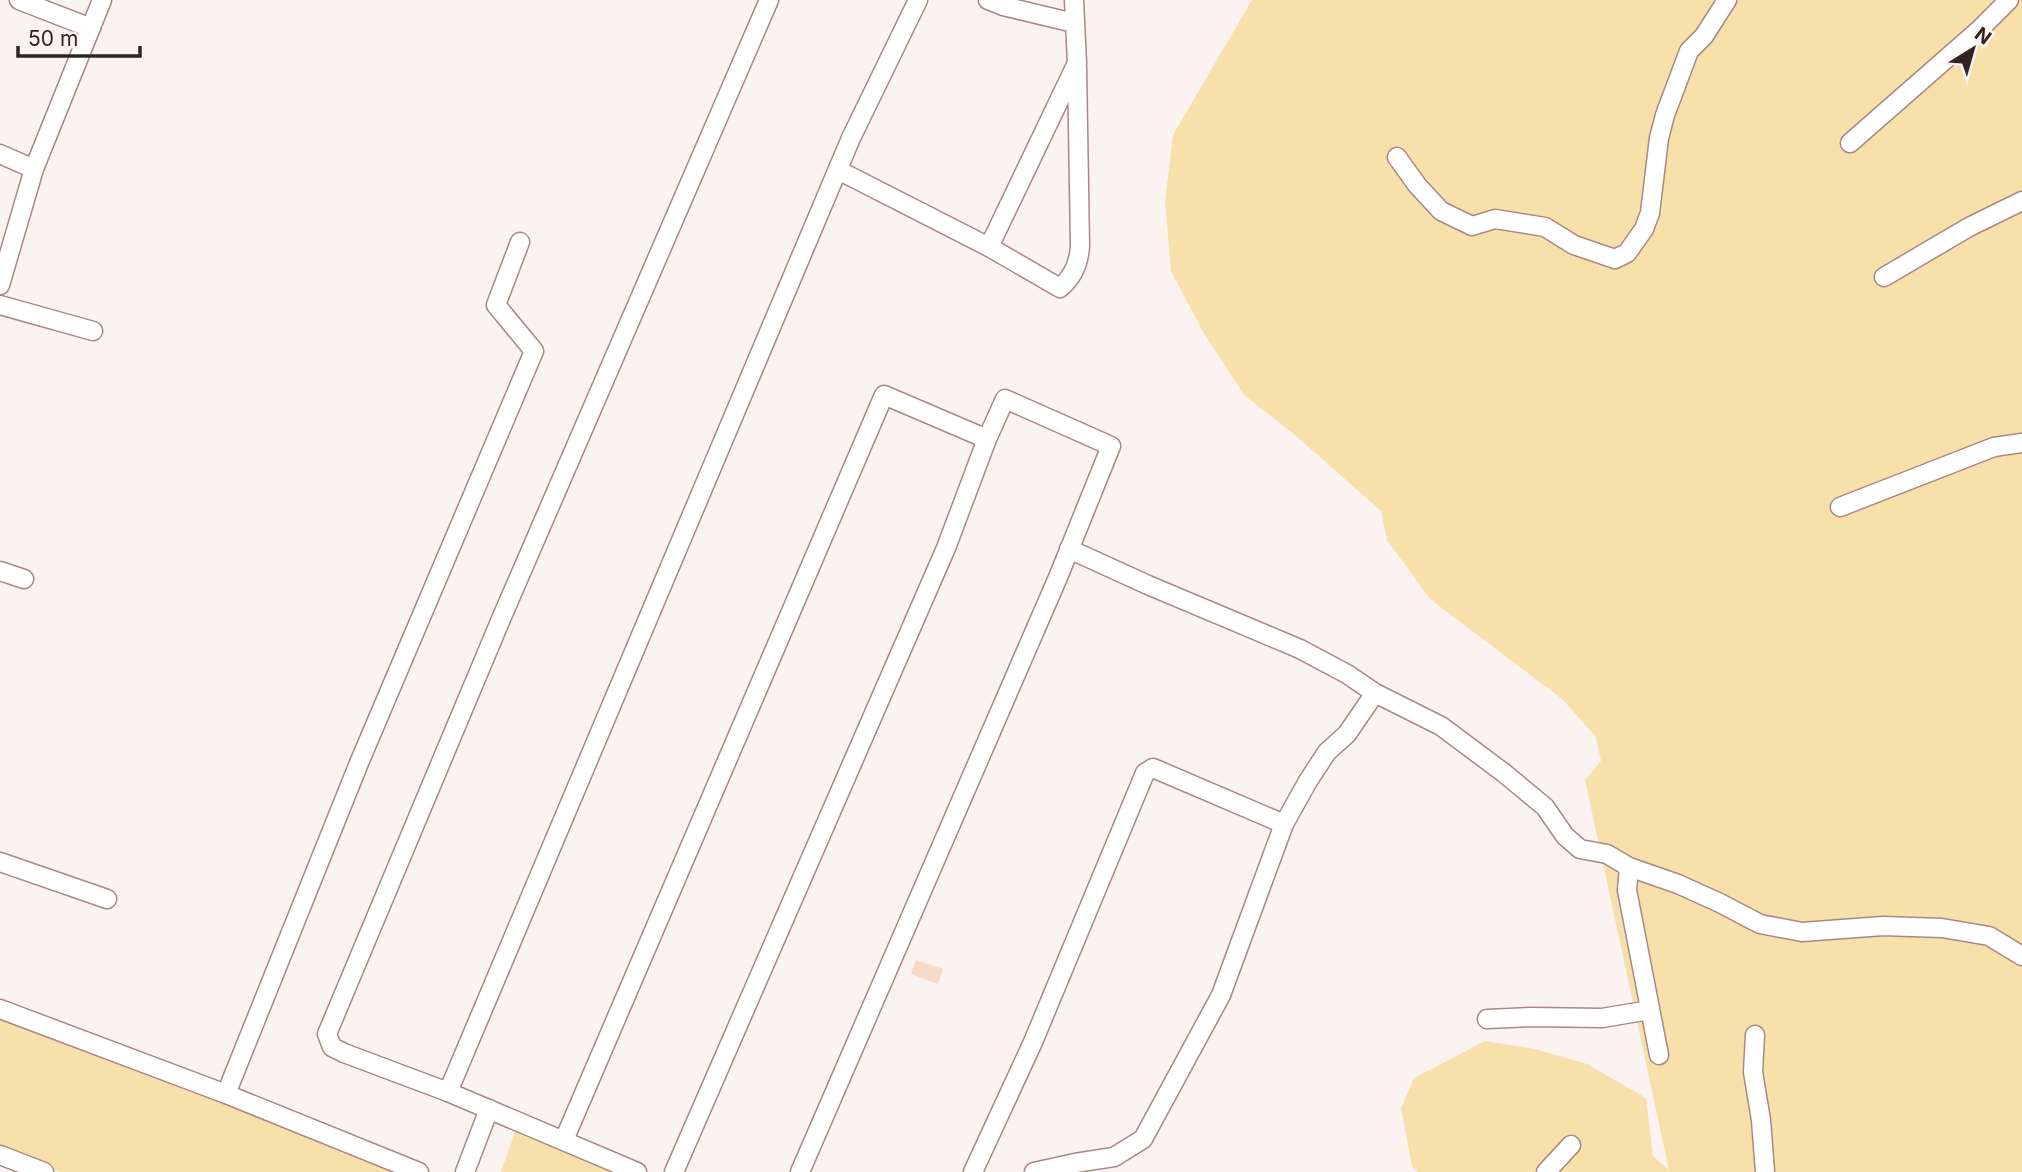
<svg xmlns="http://www.w3.org/2000/svg" width="2022" height="1172" font-family="Inter,sans-serif">
  <style>
    .green { fill: #f8e0ab }
    .building { fill: #f7dac6 }
    .lines { fill: none; stroke-linecap: round; stroke-linejoin: round }
    .minor-casing { stroke: #a98883; stroke-width: 21 }
    .minor { stroke: #fff; stroke-width: 18 }
  </style>
  <rect width="100%" height="100%" fill="#faf3f2"/>
  <g class="green">
    <polygon points="1252,0 2022,0 2022,1172 1418,1172 1412,1166 1401,1108 1414,1078 1485,1041 1535,1049 1587,1064 1646,1098 1653,1156 1669,1170 1585,780 1601,761 1596,737 1562,699 1430,599 1387,540 1381,511 1295,435 1244,395 1202,330 1171,271 1165,202 1173,135"/>
    <polygon points="0,1013 398,1172 60,1172 0,1149"/>
    <polygon points="517,1126 623,1172 501,1172"/>
  </g>
  <polygon class="building" points="916,960 943,969 938,984 911,974"/>
  <g class="lines">
    <g class="minor-casing">
      <g id="minor">
        <polyline points="19,0 91,28"/>
        <polyline points="988,0 1003,6 1074,23"/>
        <polyline points="1850,143 1979,30 2009,0"/>
        <polyline points="0,154 34,169"/>
        <polyline points="1397,157 1417,185 1441,211 1472,226 1495,219 1545,227 1574,245 1615,259 1627,253 1644,229 1650,213 1659,138 1665,115 1689,51 1704,36 1727,0"/>
        <polyline points="838,170 989,247 1077,63 1074,0"/>
        <path d="M989,247L1060,288C1073,277 1079,264 1080,246L1077,67"/>
        <polyline points="1884,277 1969,227 2022,201"/>
        <polyline points="0,285 34,169 102,0"/>
        <polyline points="0,305 93,331"/>
        <polyline points="1840,507 1994,447 2022,443"/>
        <polyline points="1069,549 1148,585 1300,649 1347,674 1375,693 1441,726 1504,773 1545,807 1565,836 1580,849 1607,854 1629,867 1678,884 1720,903 1760,924 1802,932 1883,926 1942,928 1989,936 2022,956"/>
        <polyline points="0,571 24,579"/>
        <polyline points="0,862 107,899"/>
        <polyline points="1629,867 1627,890 1659,1055"/>
        <polyline points="0,1009 226,1094 419,1172"/>
        <polyline points="1487,1019 1531,1017 1602,1018 1650,1010"/>
        <polyline points="1755,1035 1753,1072 1761,1120 1765,1172"/>
        <polyline points="448,1092 851,138 918,0"/>
        <polyline points="226,1094 359,763 534,351 496,305 520,242"/>
        <polyline points="564,1140 884,395 987,439"/>
        <polyline points="0,1155 44,1172"/>
        <polyline points="465,1172 489,1109"/>
        <polyline points="637,1172 448,1092 344,1053 332,1047 327,1034 501,619 769,0"/>
        <polyline points="674,1172 946,548 987,439 1005,399 1111,446 1059,575 800,1172"/>
        <polyline points="973,1172 1033,1042 1145,773 1153,768 1284,824"/>
        <polyline points="1034,1172 1075,1163 1114,1157 1143,1139 1221,995 1284,824 1308,781 1327,752 1347,734 1375,693"/>
        <polyline points="1546,1172 1571,1145"/>
      </g>
    </g>
    <use href="#minor" class="minor"/>
  </g>
  <g transform="translate(1973 49) rotate(37)" stroke="#faf3f2" stroke-width="5" paint-order="stroke">
  <path d="M0-5L12 26L0 18L-12 26Z" fill="#302321"/>
  <text y="-10" font-size="19" font-weight="bold" text-anchor="middle" fill="#302321">N</text>
  </g>
  <path d="M18 46v10h122v-10" fill="none" stroke="#302321" stroke-width="3.5"/>
  <text x="28" y="46" font-size="21" fill="#302321" stroke="#faf3f2" stroke-width="5" paint-order="stroke">50 m</text>
</svg>
